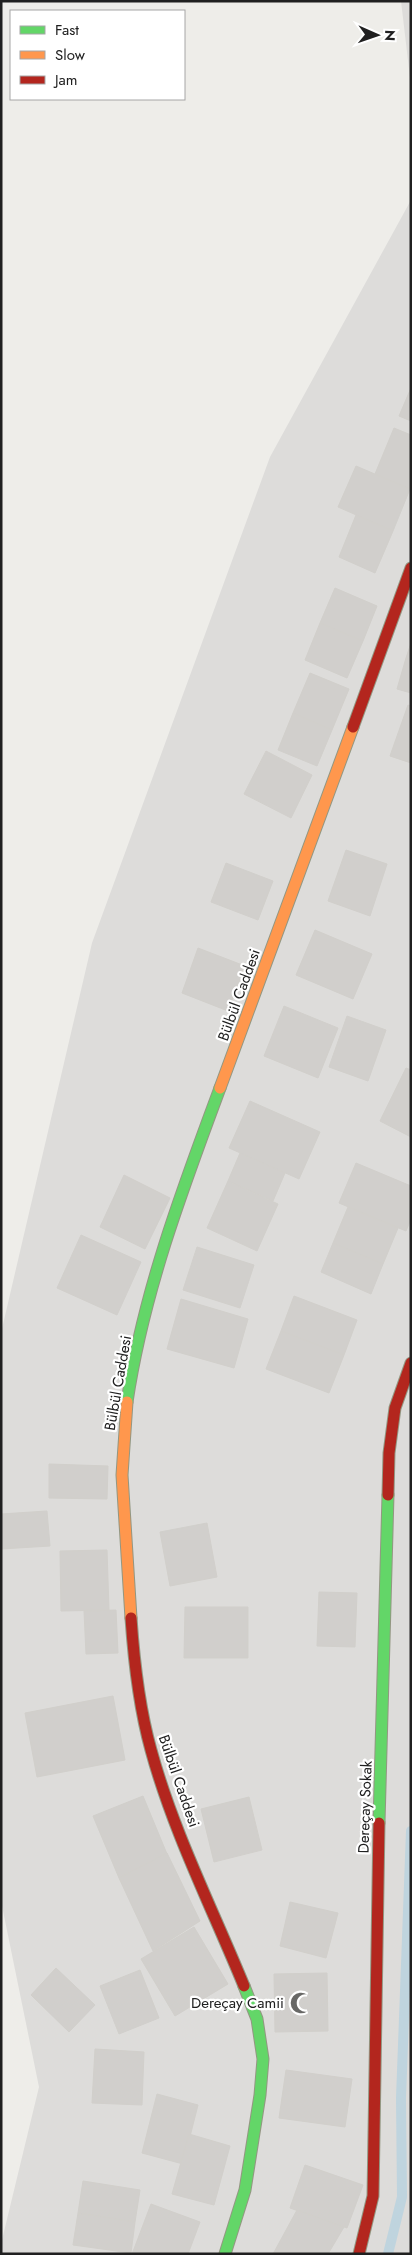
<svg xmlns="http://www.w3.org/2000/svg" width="412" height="2255" font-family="Jost,sans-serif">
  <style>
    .residential { fill: #dddcda }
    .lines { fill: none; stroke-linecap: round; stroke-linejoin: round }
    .stream { stroke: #bfd4de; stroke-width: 10 }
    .building { fill: #d1cfcc; stroke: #d1cfcb }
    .fast-casing { stroke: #939782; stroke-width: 13 }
    .slow-casing { stroke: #939782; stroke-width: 13 }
    .jam-casing { stroke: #939782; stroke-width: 13 }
    .fast { stroke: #63d668; stroke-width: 11 }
    .slow { stroke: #ff974d; stroke-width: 11 }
    .jam { stroke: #b3261e; stroke-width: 11 }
    .labels { text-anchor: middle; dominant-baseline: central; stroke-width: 4.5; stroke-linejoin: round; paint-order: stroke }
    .street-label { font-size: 15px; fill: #202020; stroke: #fff }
    .poi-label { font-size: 15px; fill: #202020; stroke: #fff; text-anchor: end }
  </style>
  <rect width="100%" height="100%" fill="#eeede9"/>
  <g class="residential">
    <polygon points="401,1 411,1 411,86"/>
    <polygon points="411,200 411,2254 1,2254 1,2244 39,2087 1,1901 1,1333 92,943 270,457"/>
  </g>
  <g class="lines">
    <polyline class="stream" points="388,2254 402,2197 401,2098 411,1831"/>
  </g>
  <g class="building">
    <polygon points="411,388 411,421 399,416"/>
    <polygon points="394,428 411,435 410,489 375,474"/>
    <polygon points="356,466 410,489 393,531 338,507"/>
    <polygon points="356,515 393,531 375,573 339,557"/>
    <polygon points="335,588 377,606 363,641 320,623"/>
    <polygon points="320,623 363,641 347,678 305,660"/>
    <polygon points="411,643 411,660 406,658"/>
    <polygon points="406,658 411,660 411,693 397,689"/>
    <polygon points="310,673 349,689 332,730 293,713"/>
    <polygon points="408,705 411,706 411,763 390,756"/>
    <polygon points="293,713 332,730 317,766 278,750"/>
    <polygon points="266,751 312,775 291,818 244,794"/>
    <polygon points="346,850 387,864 370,916 328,901"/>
    <polygon points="226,863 273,881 258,920 211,902"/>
    <polygon points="315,930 372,954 353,999 296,975"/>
    <polygon points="198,948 245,966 228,1011 182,993"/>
    <polygon points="284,1006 338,1028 318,1078 264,1056"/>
    <polygon points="347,1016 386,1030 368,1081 329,1067"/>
    <polygon points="406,1068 411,1070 411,1137 380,1121"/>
    <polygon points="250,1101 320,1132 299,1179 229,1148"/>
    <polygon points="240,1153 285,1173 273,1201 228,1181"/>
    <polygon points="356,1163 411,1186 411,1219 406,1231 339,1203"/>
    <polygon points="124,1175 170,1198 145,1249 100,1227"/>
    <polygon points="228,1181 278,1204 257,1251 207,1228"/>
    <polygon points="348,1207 398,1228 383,1264 333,1243"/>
    <polygon points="81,1235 141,1262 117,1315 57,1288"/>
    <polygon points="333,1243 383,1264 371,1294 321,1272"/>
    <polygon points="197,1247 254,1265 240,1308 183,1290"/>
    <polygon points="294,1296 357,1320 344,1355 281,1331"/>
    <polygon points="181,1299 248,1319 234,1368 167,1349"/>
    <polygon points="281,1331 344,1355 329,1393 266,1369"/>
    <polygon points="49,1464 108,1466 107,1499 49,1498"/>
    <polygon points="47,1511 50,1546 1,1549 1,1514"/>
    <polygon points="207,1523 217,1577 170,1586 160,1532"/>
    <polygon points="107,1550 109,1610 61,1611 60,1551"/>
    <polygon points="319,1592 357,1593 355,1647 317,1646"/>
    <polygon points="185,1607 248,1607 248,1658 184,1658"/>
    <polygon points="116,1610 118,1653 86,1654 84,1611"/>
    <polygon points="113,1696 125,1760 37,1777 25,1713"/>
    <polygon points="143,1796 167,1854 119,1878 93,1816"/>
    <polygon points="249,1797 262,1850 214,1862 201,1809"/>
    <polygon points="167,1853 200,1921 153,1951 119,1878"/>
    <polygon points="290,1902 338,1913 326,1958 280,1946"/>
    <polygon points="194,1927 228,1984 175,2016 141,1959"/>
    <polygon points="56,1968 95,2005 69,2032 31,1995"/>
    <polygon points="140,1970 159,2018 119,2034 100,1986"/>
    <polygon points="327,1973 328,2031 275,2032 274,1974"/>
    <polygon points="95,2049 144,2052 142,2105 92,2103"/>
    <polygon points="286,2070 352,2079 345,2127 279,2118"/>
    <polygon points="157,2094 198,2105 183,2164 142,2153"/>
    <polygon points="189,2134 230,2146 214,2205 172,2194"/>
    <polygon points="305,2165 363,2185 347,2228 290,2208"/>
    <polygon points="83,2181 140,2190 135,2222 78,2213"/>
    <polygon points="151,2204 200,2222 188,2254 148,2254 134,2249"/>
    <polygon points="297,2210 344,2227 328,2254 273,2254"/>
    <polygon points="78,2213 135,2222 131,2253 73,2245"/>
    <polygon points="134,2249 148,2254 132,2254"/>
  </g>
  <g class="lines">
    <g class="fast-casing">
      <g id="fast">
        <path d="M127,1402C143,1294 182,1190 220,1088"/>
        <polyline points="379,1823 388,1495"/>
        <polyline points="225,2254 245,2190 260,2095 263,2059 257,2019 244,1986"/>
      </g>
    </g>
    <g class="slow-casing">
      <g id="slow">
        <polyline points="220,1088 353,727"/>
        <polyline points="127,1402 122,1475 131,1618"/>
      </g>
    </g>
    <g class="jam-casing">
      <g id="jam">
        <polyline points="353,727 411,568"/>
        <polyline points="388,1495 389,1453 395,1408 411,1363"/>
        <path d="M131,1618C134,1662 139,1707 151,1750C173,1831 212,1908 244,1986"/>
        <polyline points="359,2254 373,2196 379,1823"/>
      </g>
    </g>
    <use href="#fast" class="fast"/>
    <use href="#slow" class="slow"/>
    <use href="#jam" class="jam"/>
  </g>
  <defs>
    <g id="mosque-bare" transform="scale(1.725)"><path d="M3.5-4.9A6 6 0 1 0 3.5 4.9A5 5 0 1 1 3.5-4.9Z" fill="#686866" stroke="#fff" stroke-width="2.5" paint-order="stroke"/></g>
  </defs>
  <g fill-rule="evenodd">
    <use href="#mosque-bare" x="301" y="2003"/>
  </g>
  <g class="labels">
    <g class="street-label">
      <text transform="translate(239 995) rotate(-70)">Bülbül Caddesi</text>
      <text transform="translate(118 1383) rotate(-80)">Bülbül Caddesi</text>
      <text transform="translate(179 1781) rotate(71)">Bülbül Caddesi</text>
      <text transform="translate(365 1807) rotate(-88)">Dereçay Sokak</text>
    </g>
    <g class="poi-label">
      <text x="284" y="2003">Dereçay Camii</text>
    </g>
  </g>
  <rect width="412" height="2255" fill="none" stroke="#202020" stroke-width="5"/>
  <rect x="10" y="10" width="175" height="90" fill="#ffffff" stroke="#a6a6a6"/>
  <rect x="20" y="26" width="25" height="8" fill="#63d668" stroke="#a6a6a6"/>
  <text x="55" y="35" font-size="15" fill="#202020">Fast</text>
  <rect x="20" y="51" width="25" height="8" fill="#ff974d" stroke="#a6a6a6"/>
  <text x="55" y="60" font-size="15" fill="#202020">Slow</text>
  <rect x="20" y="76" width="25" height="8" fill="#b3261e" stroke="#a6a6a6"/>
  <text x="55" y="85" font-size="15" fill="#202020">Jam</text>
  <g transform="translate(377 35) rotate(92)" stroke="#ffffff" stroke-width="4" paint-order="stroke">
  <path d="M0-4L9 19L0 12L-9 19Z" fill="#202020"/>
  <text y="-8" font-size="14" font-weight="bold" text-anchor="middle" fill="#202020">N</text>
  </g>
</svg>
